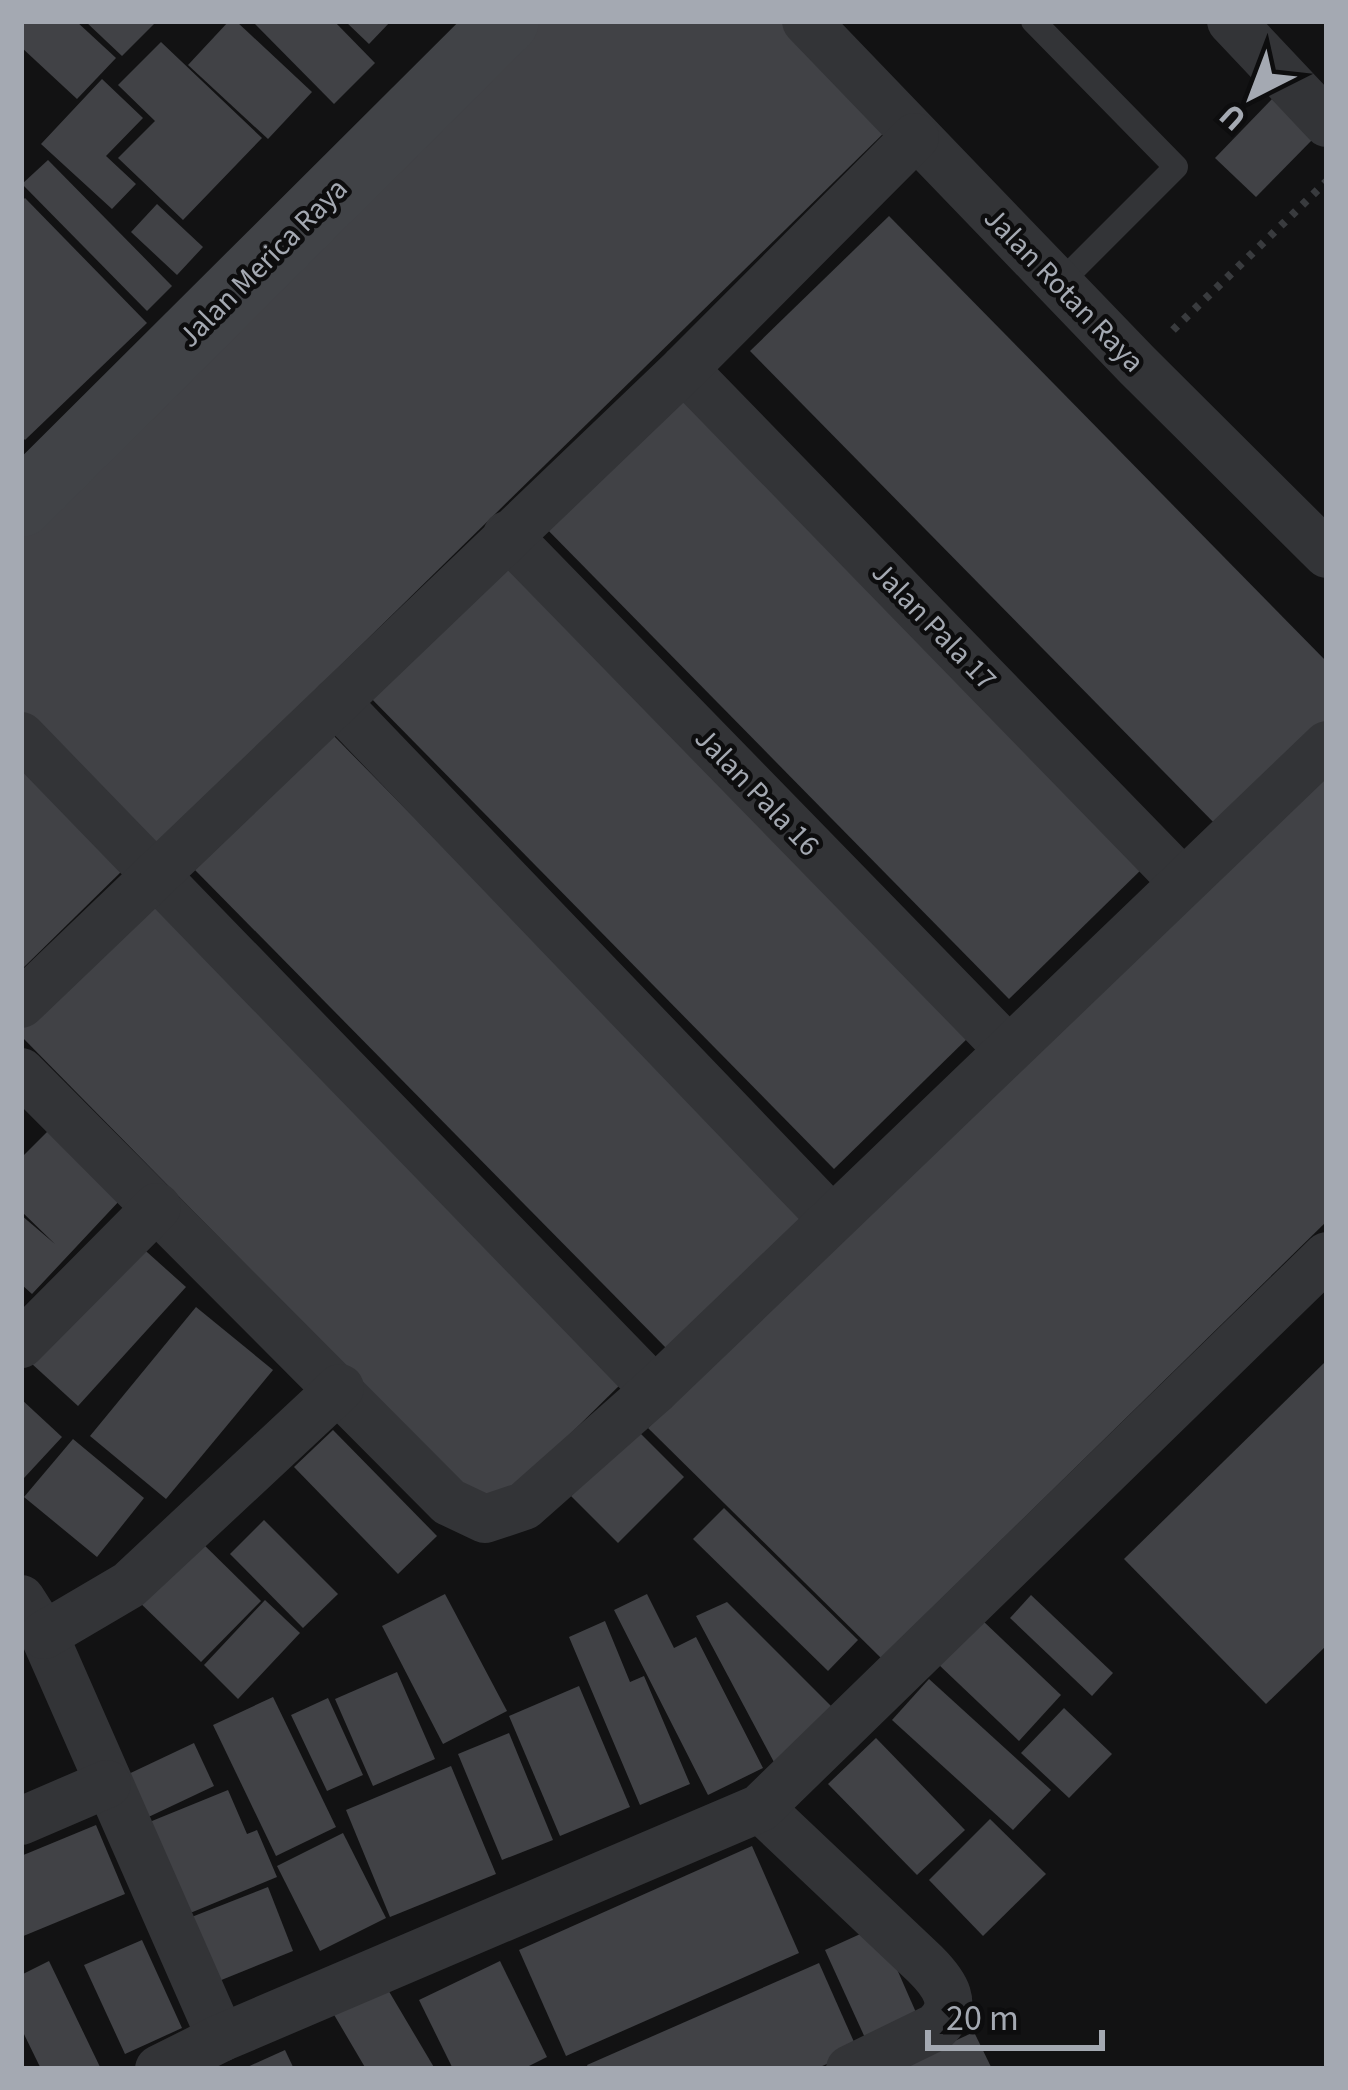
<svg xmlns="http://www.w3.org/2000/svg" width="1348" height="2090" font-family="'Source Sans 3',sans-serif">
  <style>
    .building { fill: #414246 }
    .lines { fill: none; stroke-linecap: round; stroke-linejoin: round }
    .path { stroke: #393b3e; stroke-width: 8; stroke-dasharray: 6 9; stroke-linecap: butt }
    .lane { stroke: #333437; stroke-width: 24 }
    .street { stroke: #333437; stroke-width: 48 }
    .secondary { stroke: #414347; stroke-width: 66 }
    .labels { text-anchor: middle; dominant-baseline: central; stroke-width: 9; stroke-linejoin: round; paint-order: stroke }
    .street-label { font-size: 30px; fill: #a4a9b2; stroke: #0d0d0e }
  </style>
  <rect width="100%" height="100%" fill="#121213"/>
  <g class="building">
    <polygon points="21,21 76,21 116,58 77,99 21,47"/>
    <polygon points="85,21 157,21 122,56"/>
    <polygon points="229,21 236,21 312,92 268,139 188,65"/>
    <polygon points="252,21 334,21 375,63 334,104"/>
    <polygon points="345,21 391,21 369,44"/>
    <polygon points="532,21 786,21 890,127 144,858 21,732 21,522"/>
    <polygon points="161,42 262,138 183,220 118,158 155,121 118,85"/>
    <polygon points="102,79 143,118 106,156 136,184 112,209 41,144"/>
    <polygon points="1272,99 1313,139 1256,197 1215,158"/>
    <polygon points="48,160 172,286 147,311 22,184"/>
    <polygon points="25,198 147,323 25,440 21,436 21,202"/>
    <polygon points="157,204 203,247 177,275 131,232"/>
    <polygon points="889,216 1327,662 1327,728 1222,831 750,351"/>
    <polygon points="675,384 1147,864 1009,999 537,519"/>
    <polygon points="500,554 972,1034 834,1169 362,689"/>
    <polygon points="333,735 805,1215 668,1350 195,870"/>
    <polygon points="21,758 126,867 21,970"/>
    <polygon points="1327,764 1327,1221 881,1658 648,1428"/>
    <polygon points="155,897 628,1377 490,1513 21,1036 21,1029"/>
    <polygon points="49,1130 121,1199 32,1294 21,1284 21,1215 55,1244 21,1211 21,1158"/>
    <polygon points="138,1244 186,1287 78,1406 31,1363"/>
    <polygon points="196,1307 273,1370 166,1499 90,1436"/>
    <polygon points="1325,1362 1327,1645 1266,1704 1124,1559"/>
    <polygon points="21,1399 62,1437 24,1478 21,1475"/>
    <polygon points="333,1430 437,1536 398,1574 294,1467"/>
    <polygon points="637,1430 684,1477 618,1543 571,1496"/>
    <polygon points="73,1439 144,1498 97,1557 24,1497"/>
    <polygon points="724,1508 858,1640 828,1671 693,1539"/>
    <polygon points="264,1520 338,1594 303,1628 230,1554"/>
    <polygon points="195,1536 261,1601 201,1662 134,1597"/>
    <polygon points="445,1594 507,1711 443,1744 382,1626"/>
    <polygon points="647,1594 674,1648 696,1637 763,1768 708,1795 614,1610"/>
    <polygon points="1031,1595 1113,1673 1092,1696 1010,1618"/>
    <polygon points="265,1600 300,1633 238,1699 204,1665"/>
    <polygon points="727,1602 832,1707 775,1764 696,1616"/>
    <polygon points="981,1619 1061,1695 1019,1741 938,1664"/>
    <polygon points="605,1621 630,1682 644,1676 690,1784 640,1805 569,1637"/>
    <polygon points="397,1672 435,1759 373,1786 335,1699"/>
    <polygon points="929,1679 1051,1790 1013,1830 892,1720"/>
    <polygon points="579,1686 630,1807 560,1836 509,1716"/>
    <polygon points="273,1697 336,1827 276,1856 213,1725"/>
    <polygon points="328,1698 363,1775 327,1791 291,1715"/>
    <polygon points="1064,1708 1112,1754 1069,1798 1021,1753"/>
    <polygon points="509,1733 553,1840 502,1860 458,1754"/>
    <polygon points="876,1738 965,1830 917,1875 828,1784"/>
    <polygon points="194,1743 214,1786 140,1821 120,1778"/>
    <polygon points="451,1766 496,1874 390,1917 346,1810"/>
    <polygon points="228,1790 247,1834 257,1830 277,1877 183,1916 147,1823"/>
    <polygon points="990,1819 1046,1874 983,1936 929,1880"/>
    <polygon points="96,1825 125,1894 21,1937 21,1856"/>
    <polygon points="343,1833 386,1918 320,1951 277,1866"/>
    <polygon points="752,1846 799,1953 566,2056 519,1950"/>
    <polygon points="268,1887 293,1951 214,1983 189,1918"/>
    <polygon points="878,1926 918,2017 866,2040 825,1950"/>
    <polygon points="142,1940 182,2028 125,2054 84,1965"/>
    <polygon points="49,1961 101,2069 41,2069 21,2028 21,1975"/>
    <polygon points="500,1961 547,2057 523,2069 453,2069 419,2000"/>
    <polygon points="819,1963 858,2051 815,2069 589,2069 587,2065"/>
    <polygon points="384,1983 435,2069 366,2069 333,2013"/>
    <polygon points="974,2032 992,2069 894,2069"/>
    <polygon points="285,2050 294,2069 243,2069"/>
  </g>
  <g class="lines">
    <polyline class="path" points="1173,330 1327,181"/>
    <polyline class="lane" points="1033,21 1176,167 1059,284"/>
    <g class="street">
      <polyline points="806,21 1137,365 1327,554"/>
      <polyline points="1231,21 1327,123"/>
      <polyline points="684,369 1183,882"/>
      <polyline points="507,535 1008,1049"/>
      <polyline points="336,702 831,1218"/>
      <polyline points="21,736 655,1390"/>
      <polyline points="21,1004 684,369 915,137"/>
      <polyline points="21,1072 449,1502 485,1519 524,1506 655,1390 1327,745"/>
      <polyline points="21,1344 157,1207"/>
      <polyline points="21,1599 44,1635 221,2038"/>
      <polyline points="44,1635 129,1585 340,1388"/>
      <path d="M760,1808L925,1964C945,1984 960,2005 936,2027L850,2069"/>
      <polyline points="21,1821 107,1784"/>
      <polyline points="159,2069 221,2038 760,1808 1327,1256"/>
    </g>
    <polyline class="secondary" points="21,504 506,21"/>
  </g>
  <g class="labels">
    <g class="street-label">
      <text transform="translate(263 263) rotate(-45)">Jalan Merica Raya</text>
      <text transform="translate(1064 290) rotate(46)">Jalan Rotan Raya</text>
      <text transform="translate(934 626) rotate(46)">Jalan Pala 17</text>
      <text transform="translate(757 792) rotate(46)">Jalan Pala 16</text>
    </g>
  </g>
  <rect width="1348" height="2090" fill="none" stroke="#a4a9b2" stroke-width="48"/>
  <g transform="translate(1252 96) rotate(222)" stroke="#0d0d0e" stroke-width="9" paint-order="stroke">
  <path d="M0-9L21 45L0 30L-21 45Z" fill="#a4a9b2"/>
  <text y="-18" font-size="33" font-weight="bold" text-anchor="middle" fill="#a4a9b2">U</text>
  </g>
  <path d="M928 2030v18h174v-18" fill="none" stroke="#a4a9b2" stroke-width="6"/>
  <text x="946" y="2030" font-size="36" fill="#a4a9b2" stroke="#0d0d0e" stroke-width="9" paint-order="stroke">20 m</text>
</svg>
